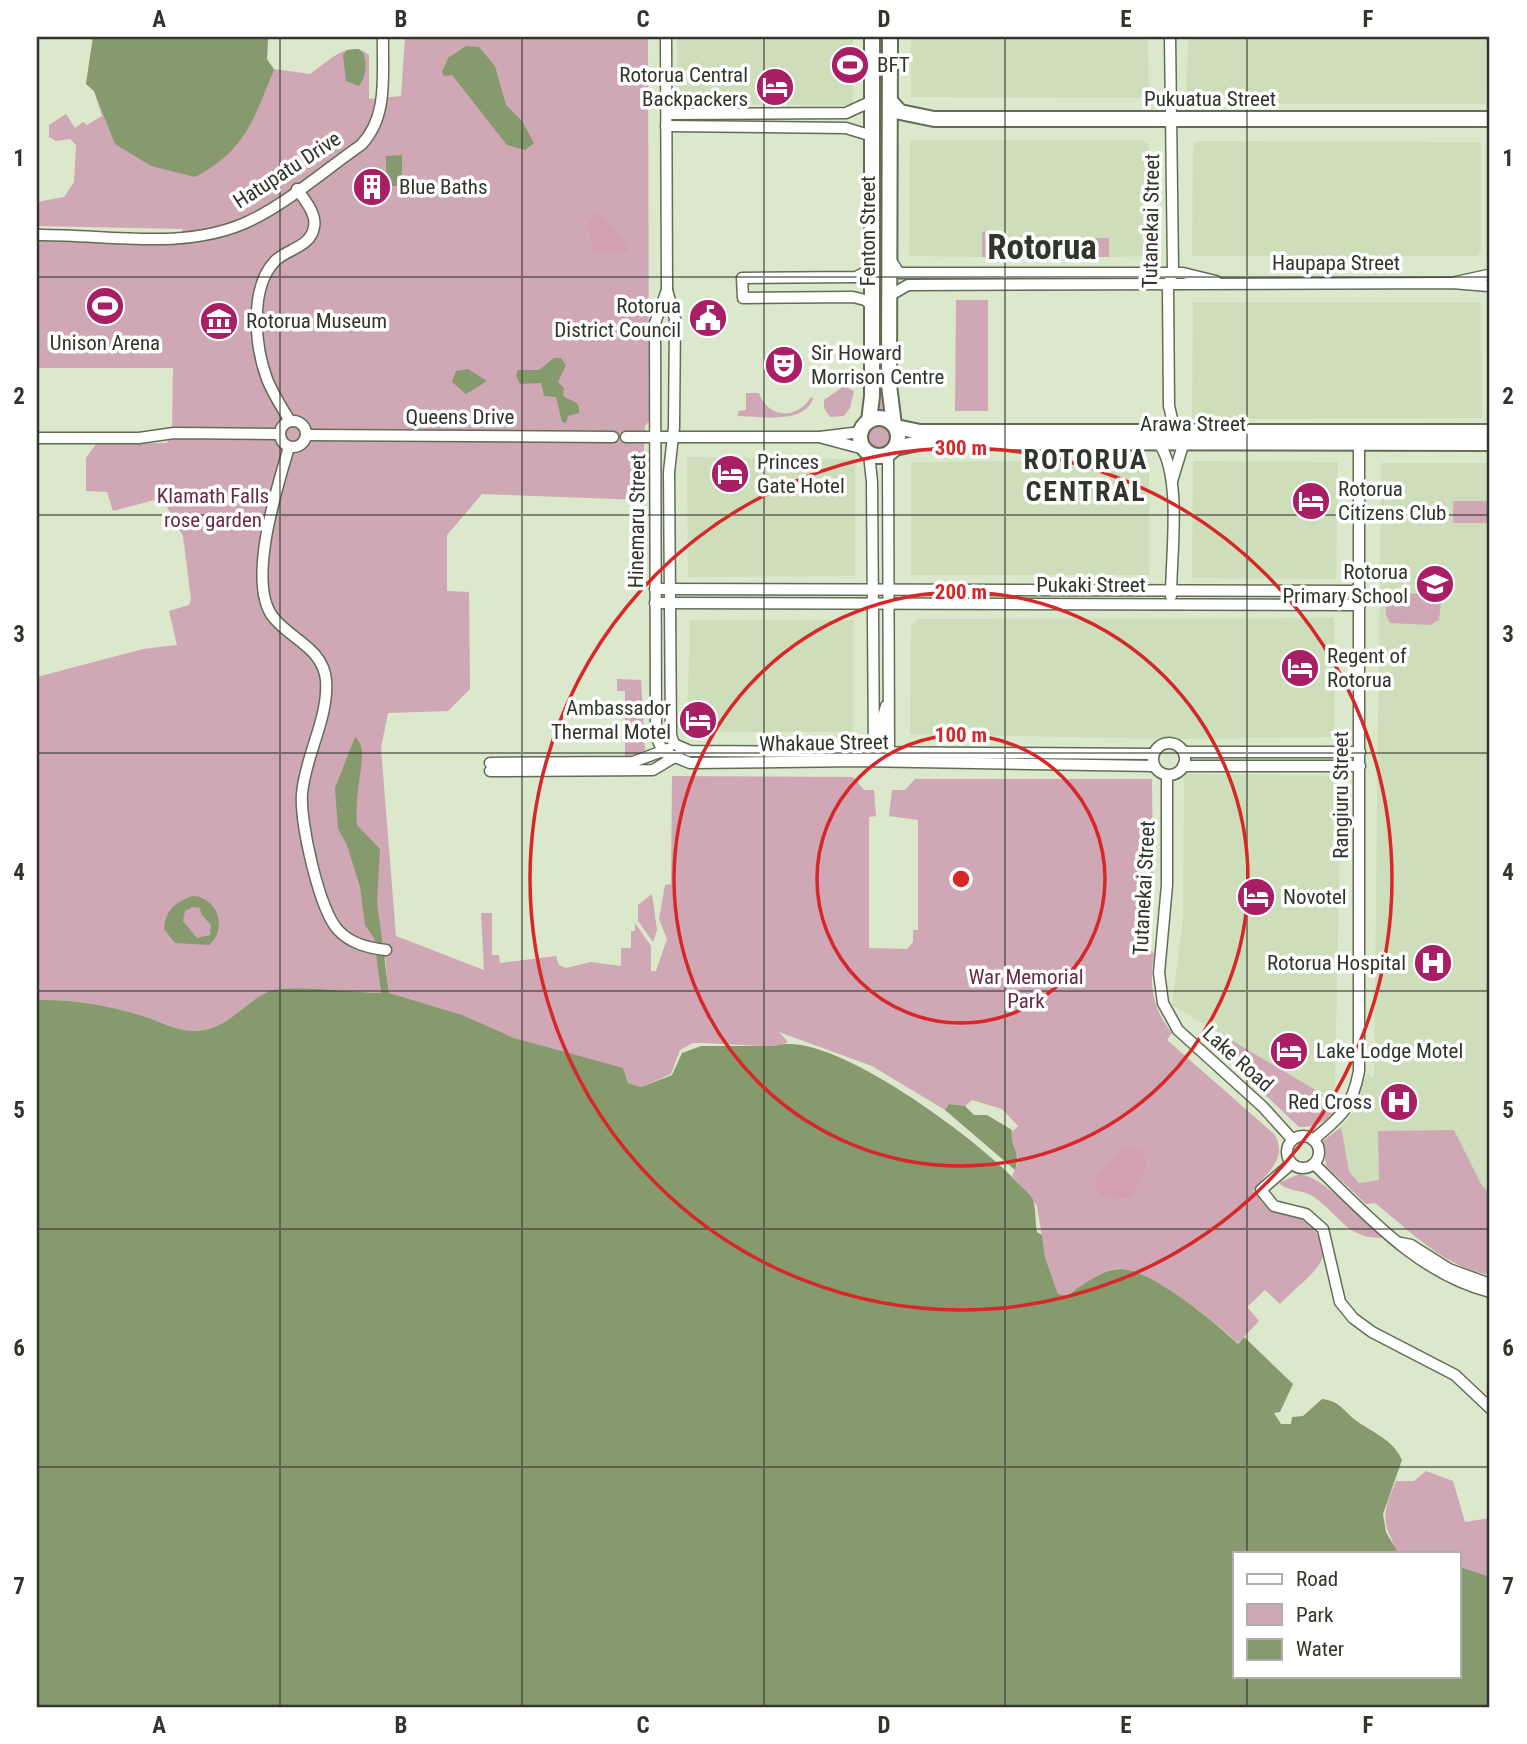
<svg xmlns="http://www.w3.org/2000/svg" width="1527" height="1744" font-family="'Roboto Condensed',sans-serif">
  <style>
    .built { fill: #cedebb }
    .green { fill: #cfa7b5 }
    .forest { fill: #d29fb1 }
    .water { fill: #879a6e; fill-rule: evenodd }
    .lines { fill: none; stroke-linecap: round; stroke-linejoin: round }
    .street-casing { stroke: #626d55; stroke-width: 13 }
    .secondary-casing { stroke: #626d55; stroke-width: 18 }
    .street { stroke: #fff; stroke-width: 10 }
    .secondary { stroke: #fff; stroke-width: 14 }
    .grid { fill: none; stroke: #31362c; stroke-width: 2; stroke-opacity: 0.55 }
    .ring { fill: none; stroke: #d62828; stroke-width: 3.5 }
    .labels { text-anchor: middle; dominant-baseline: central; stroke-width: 7; stroke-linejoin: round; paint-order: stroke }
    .poi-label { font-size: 21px; fill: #31362c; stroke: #fff; text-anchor: start }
    .street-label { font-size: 21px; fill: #31362c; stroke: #fff }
    .park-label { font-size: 21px; fill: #682945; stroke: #fff }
    .district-label { font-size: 28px; font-weight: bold; letter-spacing: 2px; fill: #31362c; stroke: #fff }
    .town-label { font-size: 35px; font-weight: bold; fill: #31362c; stroke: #fff }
    .centre { fill: #d62828; stroke: #fff; stroke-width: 3.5 }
    .ring-label { font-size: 21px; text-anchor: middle; font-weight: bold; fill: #d62828; stroke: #fff; stroke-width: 7; stroke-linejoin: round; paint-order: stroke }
    .neatline { fill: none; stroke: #31362c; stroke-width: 2.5 }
    .grid-label { font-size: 23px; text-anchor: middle; font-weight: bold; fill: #31362c }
  </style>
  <rect width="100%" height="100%" fill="#dbe8cc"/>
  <g class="built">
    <polygon points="677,37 853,37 853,105 678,104"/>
    <polygon points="911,37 1148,37 1149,98 911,97"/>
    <polygon points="1188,37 1487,37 1486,104 1186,104"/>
    <polygon points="910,140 1142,140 1149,145 1148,256 1109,257 1108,238 985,239 982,232 982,257 909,256"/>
    <polygon points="1197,141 1481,142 1481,252 1477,256 1192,256 1193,146"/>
    <polygon points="1193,302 1481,302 1482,418 1192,419"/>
    <polygon points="687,457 855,459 855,576 688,577"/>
    <polygon points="1149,460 1149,575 911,575 911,462"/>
    <polygon points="1193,461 1338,462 1336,579 1192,578"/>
    <polygon points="1381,463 1490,463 1490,1194 1481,1184 1379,1180 1359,1183 1349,1171 1343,1144 1341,1127 1356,1109 1366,1074 1374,1078"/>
    <polygon points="1334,618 1335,737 1171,739 910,734 911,626 918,619"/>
    <polygon points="690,620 853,620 853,732 687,732"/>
    <polygon points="1184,774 1341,776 1335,1088 1331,1100 1172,1005 1183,918"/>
  </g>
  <g class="green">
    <path d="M93,37H268L267,59L274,69L310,74C328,62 349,38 369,55V99L401,96L405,37H648L649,421L645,426L642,500L482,494L447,535V591L469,592L470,689L448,711L388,713L381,748L396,936L484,970L481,913H492V955H499L500,963L556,956L559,965L566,968L591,962L621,966V948H631V931H635V923L651,946V971H656L667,939L659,919L665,885L671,884L672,776L853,777L864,790H874L876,816L869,817V948L907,949L913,942V930H918V820L889,816L892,790H905L915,779H1152L1153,885L1146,943L1154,954C1149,985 1152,1008 1172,1033L1167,1040L1274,1134C1289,1157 1267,1173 1253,1191C1272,1211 1273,1208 1298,1217C1312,1222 1329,1245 1321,1261C1316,1273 1290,1293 1280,1304L1265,1290L1247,1307L1259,1321L1238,1343C1216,1323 1144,1263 1114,1269C1098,1272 1080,1288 1067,1296L1058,1294L1045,1257L1037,1206L1012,1176L1019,1161L1010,1134L1018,1126L1002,1109L972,1100L965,1106L949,1104L945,1110L872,1066L779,1032L788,1042L777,1047L705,1043H693L680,1050L671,1074L641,1087L628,1083L624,1072L514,1038L389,993L385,958L378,967L381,993C356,993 289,983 269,992C241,1004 227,1031 194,1031C176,1031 160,1021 143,1016C108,1005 72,999 37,1000V677L143,649L177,645L169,611L189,605L191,599L183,536L162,498L113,511L107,492L86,491V458L96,444L167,443L172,428L173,368H37V240L175,245L183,229L37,226V202L64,197L74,182L76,145L70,139L56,141L49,137V125L66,114L75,128L83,122L87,125L102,116L94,91L86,84Z"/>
    <polygon points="877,210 883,210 886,412 875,412"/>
    <polygon points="985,231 985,239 1109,238 1109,257 982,257 982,232"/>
    <polygon points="956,300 988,300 988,411 955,411"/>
    <polygon points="844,386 854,391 850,408 844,416 830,417 824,408 824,400"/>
    <path d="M746,393H759C768,419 797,420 811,397L813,399C803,425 761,416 738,416V411L746,410Z"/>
    <circle cx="880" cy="438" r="14"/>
    <rect x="1453" y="501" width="37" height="22"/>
    <polygon points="1394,593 1435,594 1441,602 1439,620 1430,625 1390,623 1386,615 1386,600"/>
    <polygon points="617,679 641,680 645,750 636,755 625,756 625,691 617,691"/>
    <polygon points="652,894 657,930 653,942 638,921 638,905"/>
    <path d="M1221,1034L1339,1104C1330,1120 1316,1128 1299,1127L1217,1049Z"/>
    <path d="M1341,1127L1349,1171L1359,1183L1379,1180L1378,1131L1454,1130L1481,1184L1490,1194V1275C1444,1267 1410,1231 1375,1203L1366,1204L1326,1166L1323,1141Z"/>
    <path d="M1299,1174C1328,1178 1359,1221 1385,1238C1346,1239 1342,1217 1314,1197C1303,1189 1290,1193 1279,1183Z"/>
    <path d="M1426,1471L1453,1481L1465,1522L1490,1518V1577L1459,1568V1553H1398C1393,1548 1394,1544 1391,1538C1380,1517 1387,1503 1396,1481H1414Z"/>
  </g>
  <g class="forest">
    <polygon points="598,213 622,237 628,251 594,251 588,224"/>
    <path d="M1123,1148L1143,1151C1151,1167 1138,1185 1129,1198L1103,1196L1096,1191L1095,1177Z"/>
  </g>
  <g class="water">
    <path d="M93,37H268L267,59L274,70C253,120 246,150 195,177L151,166L115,144L94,91L86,84Z"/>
    <polygon points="466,46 479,47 495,66 506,105 522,121 534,143 525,150 507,145 452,75 444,76 442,72 448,58"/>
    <path d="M359,49L364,54C367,67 366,75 359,86L346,81L343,55L347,50Z"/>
    <polygon points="402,155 402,186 386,186 386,156"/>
    <path d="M554,358H561L566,365L558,382L564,388L563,395C569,402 581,399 579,413L568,416L566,423L562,422L556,397L544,396L541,383L520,384L516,376L518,370H539Z"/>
    <polygon points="468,369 487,381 466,394 452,382 456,371"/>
    <path d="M355,737C360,741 363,749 362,757C360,781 355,801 357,825L380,849L377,902L389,993L462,1015L514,1038L623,1068L628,1083L641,1087L672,1075L682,1053L701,1046H776C829,1028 978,1140 1015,1180C1019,1185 1030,1193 1033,1200C1036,1208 1035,1222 1037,1232L1042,1235L1045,1257L1058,1294L1067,1296C1081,1286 1102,1269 1120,1269C1150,1268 1216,1323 1238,1344L1244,1337L1293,1384L1280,1412L1274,1413L1281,1424H1291L1292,1417L1303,1416L1322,1399C1339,1401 1342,1409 1354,1419C1372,1433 1392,1438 1402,1460L1383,1514L1386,1532L1398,1553H1235V1676H1459L1460,1567L1490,1577V1707H37V1000C72,999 108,1005 143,1016C160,1021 176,1031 194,1031C227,1031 241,1004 268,992C289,983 356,993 381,993L374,938L365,925L360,887L347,845L338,829L335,788Z"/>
    <path d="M192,896C217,896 229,929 209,945L175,943L164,929C166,910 174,903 192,896ZM192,907L200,908L201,914L211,925L210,935L197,938L183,921L185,911Z"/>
    <path d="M949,1104L965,1106L974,1115H987L1012,1130C1009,1146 1022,1151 1015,1170L945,1110Z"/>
  </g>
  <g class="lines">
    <g class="street-casing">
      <g id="street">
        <polyline points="666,37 667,290 675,319 674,427 669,472 671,735 674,744"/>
        <polyline points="1170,37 1173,268 1168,289 1169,406 1173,423 1183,433"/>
        <polyline points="667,114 846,113 872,101"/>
        <polyline points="666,126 846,128 872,136"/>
        <path d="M37,235C104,234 181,251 245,223C284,206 325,170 361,145C389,116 382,74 383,37"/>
        <polyline points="890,259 899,273 1183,273 1216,281"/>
        <polyline points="870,270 856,277 742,278 743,298 853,297 865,300 871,305"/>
        <polyline points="1456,282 1488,275"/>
        <polyline points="667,290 655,323 656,736 663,752 690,763 860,761 1154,766"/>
        <path d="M889,296L908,285C1089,285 1270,283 1452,283L1488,286"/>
        <path d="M290,421C282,408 273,394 267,379C255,347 249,288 275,261C287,249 311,247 314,227C317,214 304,199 297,189"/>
        <circle cx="293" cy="434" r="13"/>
        <polyline points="306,435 613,437"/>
        <polyline points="626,437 819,437 864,449"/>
        <polyline points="820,437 861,432"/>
        <polyline points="37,438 139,438 174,433 280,434"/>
        <path d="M1160,445C1182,478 1171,555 1171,596"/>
        <path d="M289,447C278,485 246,582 273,617C290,639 323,648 326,680C329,718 305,756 302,794C300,823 319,909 338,930C351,944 369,948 386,950"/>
        <polyline points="869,454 872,482 874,754"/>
        <polyline points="888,454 889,755"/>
        <polyline points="1172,481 1183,445"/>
        <polyline points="655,589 1360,591"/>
        <polyline points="655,603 1360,605"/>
        <circle cx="1169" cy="759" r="16"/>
        <polyline points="674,744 690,751 1153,754"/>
        <polyline points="1184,752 1360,752"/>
        <polyline points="882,754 882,720 886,706"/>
        <polyline points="490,763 633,762 668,749"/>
        <polyline points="1183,766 1360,766"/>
        <polyline points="490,771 653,770 678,755"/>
        <polyline points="1167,775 1167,885 1159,973 1163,1003 1178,1030 1263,1107 1292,1139"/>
        <circle cx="1303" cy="1152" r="16"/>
        <path d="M1313,1140C1340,1117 1352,1109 1359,1071V437"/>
        <polyline points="1291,1164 1261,1190 1274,1206 1306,1214 1323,1229 1340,1302 1353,1318 1372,1332 1455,1375 1490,1408"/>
        <path d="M1314,1164C1367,1215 1417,1273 1490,1292"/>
        <polyline points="1401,1243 1411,1245 1449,1269 1490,1284"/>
      </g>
    </g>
    <g class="secondary-casing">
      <g id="secondary">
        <polyline points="890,37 889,385 894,425"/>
        <polyline points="890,101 900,112 934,119 1487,119"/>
        <circle cx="879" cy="437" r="19"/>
        <polyline points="869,421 872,396 872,37"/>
        <polyline points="896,427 920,432 1490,432"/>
        <polyline points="895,448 923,442 1490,443"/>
      </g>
    </g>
    <use href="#street" class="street"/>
    <use href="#secondary" class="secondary"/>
  </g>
  <path class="grid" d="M280,37V1707M522,37V1707M764,37V1707M1005,37V1707M1247,37V1553M37,277H1490M37,515H1490M37,753H1490M37,991H1490M37,1229H1490M37,1467H1490M1247,1676V1707"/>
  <g class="ring">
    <circle cx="961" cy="879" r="144"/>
    <circle cx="961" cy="879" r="287"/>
    <circle cx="961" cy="879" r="431"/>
  </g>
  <defs>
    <g id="stadium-disc" transform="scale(2.0125)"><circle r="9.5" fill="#a81f65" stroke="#fff"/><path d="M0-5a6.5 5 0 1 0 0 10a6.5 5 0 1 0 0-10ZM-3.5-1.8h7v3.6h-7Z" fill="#fff"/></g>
    <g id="hotel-disc" transform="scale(2.0125)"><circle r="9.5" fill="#a81f65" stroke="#fff"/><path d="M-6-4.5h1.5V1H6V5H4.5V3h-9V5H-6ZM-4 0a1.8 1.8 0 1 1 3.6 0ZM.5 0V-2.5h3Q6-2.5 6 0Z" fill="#fff"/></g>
    <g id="building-disc" transform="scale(2.0125)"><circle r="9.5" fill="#a81f65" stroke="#fff"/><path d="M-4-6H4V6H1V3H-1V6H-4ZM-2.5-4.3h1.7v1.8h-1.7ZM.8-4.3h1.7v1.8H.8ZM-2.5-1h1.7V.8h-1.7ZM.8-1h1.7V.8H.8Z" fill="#fff"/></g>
    <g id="civic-disc" transform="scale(2.0125)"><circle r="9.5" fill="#a81f65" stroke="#fff"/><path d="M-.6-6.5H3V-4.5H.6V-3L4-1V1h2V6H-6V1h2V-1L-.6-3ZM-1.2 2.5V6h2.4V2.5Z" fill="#fff"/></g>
    <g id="museum-disc" transform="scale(2.0125)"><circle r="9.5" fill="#a81f65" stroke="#fff"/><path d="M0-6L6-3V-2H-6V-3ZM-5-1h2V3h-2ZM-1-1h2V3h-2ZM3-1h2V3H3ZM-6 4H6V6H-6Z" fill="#fff"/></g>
    <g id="theatre-disc" transform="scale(2.0125)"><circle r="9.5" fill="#a81f65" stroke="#fff"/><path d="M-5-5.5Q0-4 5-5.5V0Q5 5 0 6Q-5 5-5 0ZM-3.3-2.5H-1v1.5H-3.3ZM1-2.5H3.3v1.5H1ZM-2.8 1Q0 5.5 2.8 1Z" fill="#fff"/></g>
    <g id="school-disc" transform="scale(2.0125)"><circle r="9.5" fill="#a81f65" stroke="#fff"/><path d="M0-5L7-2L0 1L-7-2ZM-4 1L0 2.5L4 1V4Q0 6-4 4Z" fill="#fff"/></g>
    <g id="hospital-disc" transform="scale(2.0125)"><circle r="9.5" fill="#a81f65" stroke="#fff"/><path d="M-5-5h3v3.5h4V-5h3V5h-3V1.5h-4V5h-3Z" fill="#fff"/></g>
  </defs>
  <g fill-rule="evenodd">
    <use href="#stadium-disc" x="850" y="65"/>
    <use href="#hotel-disc" x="775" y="87"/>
    <use href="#building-disc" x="372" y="187"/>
    <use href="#stadium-disc" x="105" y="306"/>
    <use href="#civic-disc" x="708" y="318"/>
    <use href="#museum-disc" x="219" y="321"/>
    <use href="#theatre-disc" x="784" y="365"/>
    <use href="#hotel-disc" x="730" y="474"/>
    <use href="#hotel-disc" x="1311" y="501"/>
    <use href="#school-disc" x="1435" y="584"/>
    <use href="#hotel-disc" x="1300" y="668"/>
    <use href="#hotel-disc" x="698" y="720"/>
    <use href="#hotel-disc" x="1256" y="897"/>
    <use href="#hospital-disc" x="1433" y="963"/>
    <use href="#hotel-disc" x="1289" y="1051"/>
    <use href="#hospital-disc" x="1399" y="1102"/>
  </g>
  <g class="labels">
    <g class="poi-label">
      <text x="877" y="65">BFT</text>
      <text x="748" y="75" text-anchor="end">Rotorua Central<tspan x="748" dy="24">Backpackers</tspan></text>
      <text x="399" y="187">Blue Baths</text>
      <text x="681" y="306" text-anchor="end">Rotorua<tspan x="681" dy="24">District Council</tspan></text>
      <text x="246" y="321">Rotorua Museum</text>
      <text x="105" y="343" text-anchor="middle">Unison Arena</text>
      <text x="811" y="353">Sir Howard<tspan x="811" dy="24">Morrison Centre</tspan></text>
      <text x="757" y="462">Princes<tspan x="757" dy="24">Gate Hotel</tspan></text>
      <text x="1338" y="489">Rotorua<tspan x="1338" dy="24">Citizens Club</tspan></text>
      <text x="1408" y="572" text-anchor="end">Rotorua<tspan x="1408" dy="24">Primary School</tspan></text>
      <text x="1327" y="656">Regent of<tspan x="1327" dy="24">Rotorua</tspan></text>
      <text x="671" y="708" text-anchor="end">Ambassador<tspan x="671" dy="24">Thermal Motel</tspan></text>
      <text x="1283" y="897">Novotel</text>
      <text x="1406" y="963" text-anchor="end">Rotorua Hospital</text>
      <text x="1316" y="1051">Lake Lodge Motel</text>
      <text x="1372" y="1102" text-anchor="end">Red Cross</text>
    </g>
    <g class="street-label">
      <text x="1210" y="99">Pukuatua Street</text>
      <text transform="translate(287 170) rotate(-33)">Hatupatu Drive</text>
      <text transform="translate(1151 221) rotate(-89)">Tutanekai Street</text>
      <text transform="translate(868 231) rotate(-90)">Fenton Street</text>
      <text x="1336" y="263">Haupapa Street</text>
      <text x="460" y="417">Queens Drive</text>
      <text x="1193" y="424">Arawa Street</text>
      <text transform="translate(637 521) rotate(-89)">Hinemaru Street</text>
      <text x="1091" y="585">Pukaki Street</text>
      <text transform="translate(824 743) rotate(-1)">Whakaue Street</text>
      <text transform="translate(1341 795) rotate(-90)">Rangiuru Street</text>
      <text transform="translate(1144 888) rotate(-87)">Tutanekai Street</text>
      <text transform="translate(1238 1059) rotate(42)">Lake Road</text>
    </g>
    <g class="park-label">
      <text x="213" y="496">Klamath Falls<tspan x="213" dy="24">rose garden</tspan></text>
      <text x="1026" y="977">War Memorial<tspan x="1026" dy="24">Park</tspan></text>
    </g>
    <g class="district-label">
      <text x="1086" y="459">ROTORUA<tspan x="1086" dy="32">CENTRAL</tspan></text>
    </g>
    <g class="town-label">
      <text x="1042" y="247">Rotorua</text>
    </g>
  </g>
  <circle cx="961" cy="879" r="10" class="centre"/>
  <g class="ring-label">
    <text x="961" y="455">300 m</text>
    <text x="961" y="599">200 m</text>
    <text x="961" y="742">100 m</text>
  </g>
  <rect width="1527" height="1744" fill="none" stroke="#ffffff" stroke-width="77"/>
  <rect x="1233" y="1552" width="228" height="126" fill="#ffffff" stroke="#adafab" stroke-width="2"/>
  <rect x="1247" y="1574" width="35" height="10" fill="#ffffff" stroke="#adafab" stroke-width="2"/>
  <text x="1296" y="1586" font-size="21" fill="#31362c">Road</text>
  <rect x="1247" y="1604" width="35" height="21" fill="#cfa7b5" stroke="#adafab" stroke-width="2"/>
  <text x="1296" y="1622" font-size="21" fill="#31362c">Park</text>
  <rect x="1247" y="1639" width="35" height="21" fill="#879a6e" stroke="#adafab" stroke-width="2"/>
  <text x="1296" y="1656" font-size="21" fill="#31362c">Water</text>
  <rect x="38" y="38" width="1450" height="1668" class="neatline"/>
  <g class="grid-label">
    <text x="159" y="27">A</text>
    <text x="401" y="27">B</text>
    <text x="643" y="27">C</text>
    <text x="884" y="27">D</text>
    <text x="1126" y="27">E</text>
    <text x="1368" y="27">F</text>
    <text x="19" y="166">1</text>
    <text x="1508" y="166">1</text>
    <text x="19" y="404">2</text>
    <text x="1508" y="404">2</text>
    <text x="19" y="642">3</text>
    <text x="1508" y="642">3</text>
    <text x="19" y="880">4</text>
    <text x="1508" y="880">4</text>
    <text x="19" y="1118">5</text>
    <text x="1508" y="1118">5</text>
    <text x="19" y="1356">6</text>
    <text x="1508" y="1356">6</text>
    <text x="19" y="1594">7</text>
    <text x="1508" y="1594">7</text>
    <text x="159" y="1733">A</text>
    <text x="401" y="1733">B</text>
    <text x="643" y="1733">C</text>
    <text x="884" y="1733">D</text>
    <text x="1126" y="1733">E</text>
    <text x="1368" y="1733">F</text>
  </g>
</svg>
